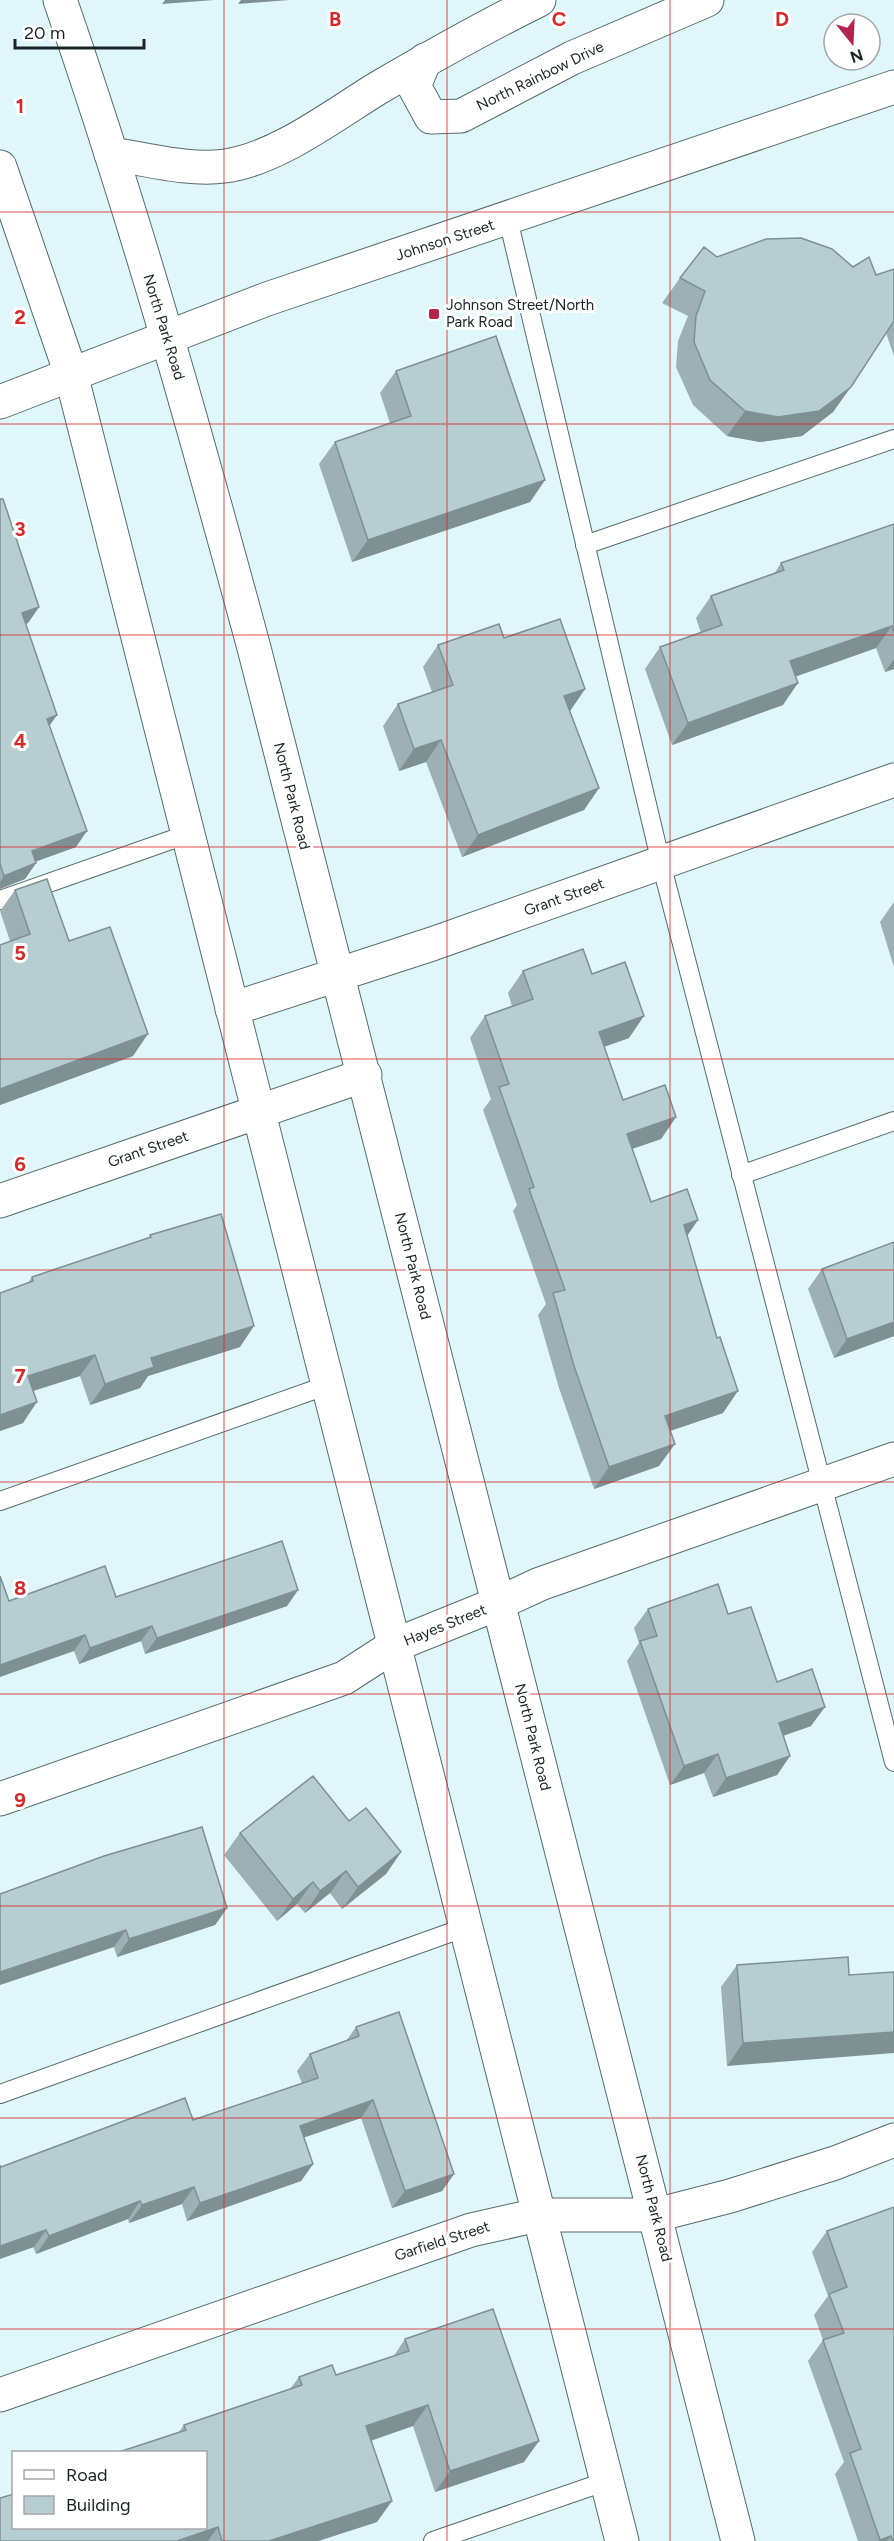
<svg xmlns="http://www.w3.org/2000/svg" width="894" height="2541" font-family="Figtree,sans-serif">
  <style>
    .lines { fill: none; stroke-linecap: round; stroke-linejoin: round }
    .service-casing { stroke: #566b6e; stroke-width: 20 }
    .minor-casing { stroke: #566b6e; stroke-width: 35 }
    .tertiary-casing { stroke: #566b6e; stroke-width: 35 }
    .service { stroke: #fff; stroke-width: 18 }
    .minor { stroke: #fff; stroke-width: 33 }
    .tertiary { stroke: #fff; stroke-width: 33 }
    .wall { fill: #9db0b4 }
    .shaded-wall { fill: #7f9092 }
    .building { fill: #b6cdd1; stroke: #7f9092; stroke-width: 1.5 }
    .grid { fill: none; stroke: #d62828; stroke-width: 1.5; stroke-opacity: 0.55 }
    .poi-dot { fill: #b4234b; stroke: #fff; stroke-width: 2 }
    .labels { text-anchor: middle; dominant-baseline: central; stroke-width: 6; stroke-linejoin: round; paint-order: stroke }
    .street-label { font-size: 15px; fill: #1b2425; stroke: #fff }
    .poi-label { font-size: 15px; fill: #1b2425; stroke: #fff; text-anchor: start }
    .grid-label { font-size: 20px; text-anchor: middle; font-weight: bold; fill: #d62828; stroke: #fff; stroke-width: 6; stroke-linejoin: round; paint-order: stroke }
  </style>
  <rect width="100%" height="100%" fill="#dff7fa"/>
  <g class="lines">
    <g class="service-casing">
      <g id="service">
        <polyline points="508,219 661,863 894,1762"/>
        <polyline points="585,545 894,439"/>
        <polyline points="0,900 188,834"/>
        <polyline points="741,1175 894,1121"/>
        <polyline points="0,1501 328,1385"/>
        <polyline points="0,2094 466,1927"/>
        <polyline points="433,2541 607,2481"/>
      </g>
    </g>
    <g class="minor-casing">
      <g id="minor">
        <polyline points="425,60 414,86 431,117 461,116 572,58 707,0"/>
        <path d="M111,154C147,159 188,171 225,166C277,159 334,115 378,88C431,57 484,27 539,0"/>
        <polyline points="232,1009 432,944 894,780"/>
        <polyline points="0,1201 365,1075"/>
        <polyline points="0,1799 344,1678 395,1645 499,1603 540,1584 894,1459"/>
        <polyline points="0,2395 471,2230 538,2215 656,2215 730,2196 835,2163 894,2140"/>
      </g>
    </g>
    <g class="tertiary-casing">
      <g id="tertiary">
        <path d="M60,0C134,213 195,430 254,648L738,2541"/>
        <polyline points="0,167 71,374 622,2541"/>
        <polyline points="0,402 267,299 894,87"/>
      </g>
    </g>
    <use href="#service" class="service"/>
    <use href="#minor" class="minor"/>
    <use href="#tertiary" class="tertiary"/>
  </g>
  <g class="wall">
    <polygon points="717,257 853,267 876,275 894,269 894,356 886,333 833,412 802,436 760,442 727,436 693,405 676,367 678,341 688,316 662,303 680,278"/>
    <polygon points="396,371 545,480 530,502 352,562 319,464 335,442 390,423 380,393"/>
    <polygon points="0,499 39,607 28,623 26,624 49,726 76,847 36,861 36,863 25,879 0,889"/>
    <polygon points="894,524 894,669 885,672 876,648 796,676 783,705 672,745 645,669 660,647 701,633 696,618 711,596 774,574 781,563"/>
    <polygon points="504,638 585,689 570,711 599,788 584,810 462,857 426,762 399,771 383,726 398,704 432,692 423,667 438,645"/>
    <polygon points="15,890 69,941 133,1056 0,1105 0,945 10,941 0,911"/>
    <polygon points="894,902 894,967 880,922"/>
    <polygon points="523,971 592,974 629,1038 604,1047 623,1100 676,1117 661,1139 632,1149 651,1202 687,1236 723,1413 670,1431 659,1466 594,1489 559,1388 538,1315 546,1304 513,1211 517,1205 483,1110 491,1099 470,1038 485,1016 512,1006 508,993"/>
    <polygon points="150,1235 240,1347 148,1376 140,1388 90,1405 80,1376 33,1391 23,1423 0,1431 0,1293 28,1283 32,1277 149,1238"/>
    <polygon points="822,1269 894,1336 834,1358 808,1289"/>
    <polygon points="298,1590 287,1606 145,1654 141,1641 79,1664 74,1651 9,1601"/>
    <polygon points="648,1609 728,1614 777,1682 811,1726 783,1736 790,1756 777,1775 713,1797 704,1773 670,1785 627,1661 639,1643 634,1628"/>
    <polygon points="349,1821 401,1852 386,1874 342,1909 330,1893 305,1913 297,1904 277,1921 224,1855 240,1833"/>
    <polygon points="0,1894 227,1908 215,1925 117,1957 114,1947"/>
    <polygon points="737,1965 849,1975 727,2066 721,1987"/>
    <polygon points="356,2027 454,2174 442,2191 392,2208 361,2118 304,2137 313,2164 301,2181 187,2221 182,2204 129,2223 128,2219 36,2254 1,2167 193,2120 302,2083 297,2071 310,2054 346,2041"/>
    <polygon points="894,2207 894,2541 858,2541 835,2474 844,2462 808,2361 823,2340 814,2315 828,2296 812,2252 827,2231"/>
    <polygon points="405,2339 524,2462 435,2492 413,2426 371,2441 377,2522 318,2541 0,2541 14,2528 179,2432 184,2425 290,2389 299,2377 336,2375 393,2357"/>
  </g>
  <g class="shaded-wall">
    <polygon points="165,0 214,0 162,4"/>
    <polygon points="241,0 289,0 238,4"/>
    <polygon points="851,387 833,412 802,436 760,442 727,436 745,411"/>
    <polygon points="545,480 530,502 352,562 368,540"/>
    <polygon points="39,607 28,623 11,629 22,613"/>
    <polygon points="892,626 876,648 775,684 790,661"/>
    <polygon points="894,659 894,669 885,672"/>
    <polygon points="798,683 783,705 672,745 688,723"/>
    <polygon points="585,689 570,711 564,696"/>
    <polygon points="57,715 46,731 47,719"/>
    <polygon points="441,740 426,762 399,771 414,749"/>
    <polygon points="599,788 584,810 462,857 478,835"/>
    <polygon points="87,831 76,847 21,867 32,851"/>
    <polygon points="36,863 25,879 0,889 0,882 4,876"/>
    <polygon points="644,1016 629,1038 583,1054 599,1032"/>
    <polygon points="148,1034 133,1056 0,1105 0,1089"/>
    <polygon points="676,1117 661,1139 611,1156 627,1134"/>
    <polygon points="698,1220 683,1242 684,1225"/>
    <polygon points="894,1322 894,1336 834,1358 847,1339"/>
    <polygon points="254,1326 240,1347 148,1376 140,1388 90,1405 105,1384 151,1358"/>
    <polygon points="95,1355 80,1376 14,1397 28,1376"/>
    <polygon points="738,1391 723,1413 649,1438 665,1416"/>
    <polygon points="37,1402 23,1423 0,1431 0,1415"/>
    <polygon points="675,1444 659,1466 594,1489 609,1467"/>
    <polygon points="298,1590 287,1606 145,1654 157,1638"/>
    <polygon points="152,1626 141,1641 79,1664 90,1648"/>
    <polygon points="85,1635 74,1651 0,1677 0,1665"/>
    <polygon points="825,1707 811,1726 765,1742 779,1723"/>
    <polygon points="718,1754 704,1773 670,1785 684,1766"/>
    <polygon points="790,1756 777,1775 713,1797 726,1778"/>
    <polygon points="401,1852 386,1874 342,1909 358,1887"/>
    <polygon points="346,1871 330,1893 305,1913 320,1891"/>
    <polygon points="313,1882 297,1904 277,1921 293,1899"/>
    <polygon points="227,1908 215,1925 117,1957 129,1939"/>
    <polygon points="126,1930 114,1947 0,1985 0,1972"/>
    <polygon points="894,2032 894,2053 727,2066 743,2043"/>
    <polygon points="373,2100 361,2118 288,2143 300,2126"/>
    <polygon points="313,2164 301,2181 187,2221 200,2203"/>
    <polygon points="454,2174 442,2191 392,2208 405,2191"/>
    <polygon points="194,2187 182,2204 129,2223 142,2205"/>
    <polygon points="140,2201 128,2219 36,2254 49,2236"/>
    <polygon points="46,2230 34,2247 0,2259 0,2246"/>
    <polygon points="428,2405 413,2426 351,2447 366,2426"/>
    <polygon points="539,2441 524,2462 435,2492 450,2471"/>
    <polygon points="392,2501 377,2522 318,2541 269,2541"/>
    <polygon points="218,2527 208,2541 177,2541"/>
    <polygon points="891,2536 887,2541 879,2541 880,2540"/>
  </g>
  <g class="building">
    <polygon points="801,238 832,249 853,267 869,257 876,275 894,269 894,321 851,387 819,411 778,417 745,411 710,380 694,342 696,316 705,291 680,278 704,247 717,257 766,239"/>
    <polygon points="496,336 545,480 368,540 335,442 411,416 396,371"/>
    <polygon points="0,499 3,499 39,607 22,613 57,715 47,719 87,831 32,851 36,863 4,876 0,864"/>
    <polygon points="894,524 894,633 892,626 790,661 798,683 688,723 660,647 722,625 711,596 784,570 781,563"/>
    <polygon points="560,619 585,689 564,696 599,788 478,835 441,740 414,749 398,704 453,685 438,645 499,624 504,638"/>
    <polygon points="47,879 69,941 110,927 148,1034 0,1089 0,945 30,934 15,890"/>
    <polygon points="583,949 592,974 625,962 644,1016 599,1032 623,1100 665,1085 676,1117 627,1134 651,1202 687,1189 698,1220 684,1225 717,1338 720,1337 738,1391 665,1416 675,1444 609,1467 574,1366 553,1293 565,1290 529,1189 534,1187 499,1087 509,1084 485,1016 533,999 523,971"/>
    <polygon points="221,1214 254,1326 151,1358 154,1367 105,1384 95,1355 28,1376 37,1402 0,1415 0,1293 33,1281 32,1277 151,1237 150,1235"/>
    <polygon points="894,1242 894,1322 847,1339 822,1269"/>
    <polygon points="282,1541 298,1590 157,1638 152,1626 90,1648 85,1635 0,1665 0,1576 9,1601 105,1566 116,1597"/>
    <polygon points="718,1584 728,1614 751,1607 777,1682 812,1669 825,1707 779,1723 790,1756 726,1778 718,1754 684,1766 640,1641 657,1636 648,1609"/>
    <polygon points="313,1776 349,1821 366,1808 401,1852 358,1887 346,1871 320,1891 313,1882 293,1899 240,1833"/>
    <polygon points="202,1827 227,1908 129,1939 126,1930 0,1972 0,1894 104,1856"/>
    <polygon points="848,1957 849,1975 894,1972 894,2032 743,2043 737,1965"/>
    <polygon points="399,2012 454,2174 405,2191 373,2100 300,2126 313,2164 200,2203 194,2187 142,2205 140,2201 49,2236 46,2230 0,2246 0,2165 1,2167 185,2098 193,2120 318,2078 310,2054 359,2036 356,2027"/>
    <polygon points="894,2207 894,2541 893,2541 891,2536 880,2540 850,2453 861,2449 823,2340 844,2333 829,2294 847,2287 827,2231"/>
    <polygon points="493,2309 539,2441 450,2471 428,2405 366,2426 392,2501 269,2541 222,2541 218,2527 177,2541 0,2541 0,2498 14,2494 14,2528 206,2528 206,2452 119,2452 186,2430 184,2425 302,2385 299,2377 332,2365 336,2375 409,2351 405,2339"/>
  </g>
  <path class="grid" d="M224,0V2541M447,0V2541M670,0V2541M0,212H894M0,424H894M0,635H894M0,847H894M0,1059H894M0,1270H894M0,1482H894M0,1694H894M0,1906H894M0,2118H894M0,2329H894"/>
  <rect class="poi-dot" x="428" y="308" width="12" height="12" rx="3"/>
  <g class="labels">
    <g class="street-label">
      <text transform="translate(540 76) rotate(-26)">North Rainbow Drive</text>
      <text transform="translate(445 240) rotate(-18)">Johnson Street</text>
      <text transform="translate(164 327) rotate(73)">North Park Road</text>
      <text transform="translate(292 796) rotate(76)">North Park Road</text>
      <text transform="translate(564 897) rotate(-20)">Grant Street</text>
      <text transform="translate(148 1149) rotate(-19)">Grant Street</text>
      <text transform="translate(413 1266) rotate(76)">North Park Road</text>
      <text transform="translate(445 1625) rotate(-22)">Hayes Street</text>
      <text transform="translate(533 1737) rotate(76)">North Park Road</text>
      <text transform="translate(654 2208) rotate(76)">North Park Road</text>
      <text transform="translate(442 2241) rotate(-18)">Garfield Street</text>
    </g>
    <g class="poi-label">
      <text x="446" y="305">Johnson Street/North<tspan x="446" dy="17">Park Road</tspan></text>
    </g>
  </g>
  <g class="grid-label">
    <text x="335" y="26">B</text>
    <text x="559" y="26">C</text>
    <text x="782" y="26">D</text>
    <text x="20" y="113">1</text>
    <text x="20" y="324">2</text>
    <text x="20" y="536">3</text>
    <text x="20" y="748">4</text>
    <text x="20" y="960">5</text>
    <text x="20" y="1171">6</text>
    <text x="20" y="1383">7</text>
    <text x="20" y="1595">8</text>
    <text x="20" y="1807">9</text>
  </g>
  <rect x="12" y="2451" width="195" height="78" fill="#ffffff" stroke="#a4a7a8" stroke-width="1.5"/>
  <rect x="24" y="2470" width="30" height="9" fill="#ffffff" stroke="#a4a7a8" stroke-width="1.5"/>
  <text x="66" y="2481" font-size="18" fill="#1b2425">Road</text>
  <rect x="24" y="2496" width="30" height="18" fill="#b6cdd1" stroke="#a4a7a8" stroke-width="1.5"/>
  <text x="66" y="2511" font-size="18" fill="#1b2425">Building</text>
  <g transform="translate(852 42) rotate(162)"><circle r="28" fill="#ffffff" stroke="#a4a7a8" stroke-width="1.5"/>
  <path d="M0-4.5L10 22L0 15L-10 22Z" fill="#b4234b"/>
  <text y="-9" font-size="16" font-weight="bold" text-anchor="middle" fill="#1b2425">N</text>
  </g>
  <path d="M15 39v9h129v-9" fill="none" stroke="#1b2425" stroke-width="3"/>
  <text x="24" y="39" font-size="18" fill="#1b2425" stroke="#ffffff" stroke-width="4.5" paint-order="stroke">20 m</text>
</svg>
